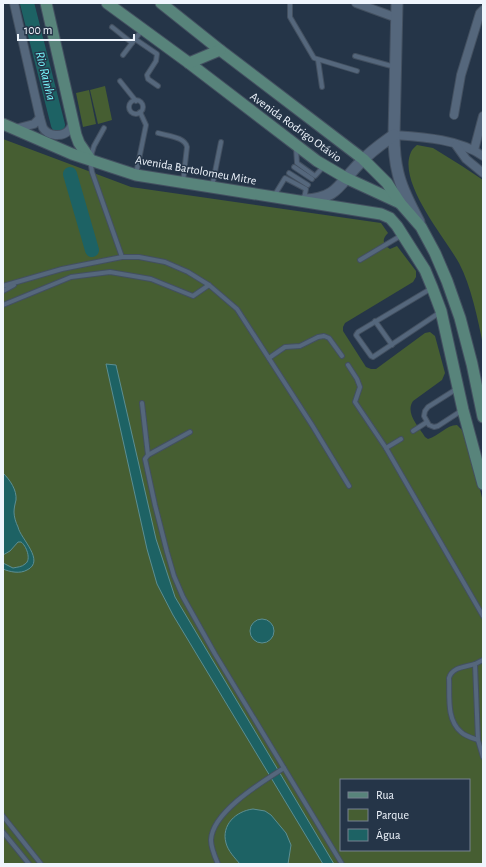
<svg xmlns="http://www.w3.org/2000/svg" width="486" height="867" font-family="'Alegreya Sans',sans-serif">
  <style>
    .green { fill: #465e32; fill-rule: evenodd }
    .water { fill: #1d6264; stroke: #5c8e92 }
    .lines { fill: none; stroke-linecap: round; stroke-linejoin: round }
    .river { stroke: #1d6264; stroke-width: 14 }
    .service-casing { stroke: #435060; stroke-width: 6 }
    .minor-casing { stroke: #435060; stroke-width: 10 }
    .tertiary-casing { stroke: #435060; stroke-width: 13 }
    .secondary-casing { stroke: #435060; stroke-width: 13 }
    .service { stroke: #55677c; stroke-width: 4 }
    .minor { stroke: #55677c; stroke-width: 8 }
    .tertiary { stroke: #55677c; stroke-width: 11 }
    .secondary { stroke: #58847b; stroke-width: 11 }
    .labels { text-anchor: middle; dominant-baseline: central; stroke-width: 3; stroke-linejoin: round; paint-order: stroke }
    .street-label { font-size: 12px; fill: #eff5fd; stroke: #253548 }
    .water-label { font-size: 13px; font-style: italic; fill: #76f5fa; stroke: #253548 }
  </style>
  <rect width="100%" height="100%" fill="#253548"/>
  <g class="green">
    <polygon points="105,86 112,120 98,124 90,90"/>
    <polygon points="89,90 96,124 83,127 76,93"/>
    <path d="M3,139L131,187L381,223L388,233C382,239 382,244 390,249L397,246L416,271V277L413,282L345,323L343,327V331L366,367L371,369H376L425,333L430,332L435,336L445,373L442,380L413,401C405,413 418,426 425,437L428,439C439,436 446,425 457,425L467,435L483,502V864H3ZM341,780H469V850H341Z"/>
    <path d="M417,145L433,148L462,166L483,180V345C478,319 471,286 459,263C445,238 397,182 411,152C412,149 415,147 417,145Z"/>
  </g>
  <g class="water">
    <polygon points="106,364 116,365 156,539 175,597 334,864 323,864 173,615 157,584 147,549"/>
    <path d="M3,473C10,480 17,490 16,500C15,504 14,508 14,512C14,517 16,523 18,527C20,538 46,561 27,570C20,574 10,572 3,569V563L13,568C17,567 22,567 25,564C32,560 26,545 21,542H18L10,551L3,555Z"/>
    <circle cx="262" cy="631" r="12"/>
    <path d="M253,809L265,811L271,815L286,833L291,845L288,864H240C235,858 228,851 226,843C221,825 236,811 253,809Z"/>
  </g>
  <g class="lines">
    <g class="river">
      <polyline points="27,3 58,125"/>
      <polyline points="70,174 92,250"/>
    </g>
    <g class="service-casing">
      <g id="service">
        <polyline points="290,3 290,17 314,58 357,71"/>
        <polyline points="112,27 132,43"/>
        <polyline points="135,39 157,54 156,61 147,75 148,79 158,86"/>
        <polyline points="123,55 142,30"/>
        <polyline points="355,56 395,67"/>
        <polyline points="318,60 322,87"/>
        <polyline points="120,81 136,101"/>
        <circle cx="136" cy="107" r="7"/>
        <polyline points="104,128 94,146 90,159 92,172 122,257"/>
        <path d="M158,133C168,136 185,137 187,147L183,182"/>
        <polyline points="296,148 297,163 315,176 324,166"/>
        <polyline points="294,167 312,179"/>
        <polyline points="289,173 308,185"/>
        <polyline points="136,174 146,125 140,112"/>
        <polyline points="212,187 221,142"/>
        <polyline points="274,196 285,178 306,189 304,199"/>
        <polyline points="360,260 402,235"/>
        <polyline points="3,286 62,269 122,257 139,257 165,262 188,272 209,285 237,309 312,425 349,486"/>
        <polyline points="432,288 358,332 356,335 371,356 373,357 439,313"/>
        <polyline points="3,291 14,285"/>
        <polyline points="3,305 71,277 110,272 151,279 193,296 209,285"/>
        <polyline points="375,321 392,345"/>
        <polyline points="269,358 285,347 300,346 318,337 324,336 329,338 342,356"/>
        <polyline points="348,365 357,379 360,387 355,402 386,448 483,616"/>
        <polyline points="458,388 428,407 425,411 424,416 429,425 434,427 438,426 461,411"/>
        <polyline points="142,403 148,455"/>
        <polyline points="413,431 427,422"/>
        <path d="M190,432L148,455L145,459L155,505L167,552L174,576L183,597L215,654L284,768C262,782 212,812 211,840C211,848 215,857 218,864"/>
        <polyline points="386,448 401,439"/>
        <polyline points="483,660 475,664 478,740 483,757"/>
        <path d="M475,664C465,667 452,667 449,678C450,696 446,719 461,732C465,736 472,738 478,740"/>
        <polyline points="284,768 342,864"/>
        <polyline points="3,816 41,864"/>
        <polyline points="3,832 29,864"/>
      </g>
    </g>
    <g class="minor-casing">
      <g id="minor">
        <path d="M14,3L40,118C41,121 42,125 43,128C48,136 62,138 69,130C71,128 72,124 73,121"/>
        <polyline points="356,3 397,18"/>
        <polyline points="454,115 461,75 480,13 483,10"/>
        <polyline points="15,129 34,124 40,118"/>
        <path d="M394,135C422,137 459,139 483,156"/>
        <polyline points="456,145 466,159 483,173"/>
        <polyline points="474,150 483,116"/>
      </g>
    </g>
    <g class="tertiary-casing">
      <g id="tertiary">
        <path d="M397,3L394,135C394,148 395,161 398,173C402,191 411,206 419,222"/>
        <path d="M305,200C339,199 340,181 362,161C371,151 383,143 394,135"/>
      </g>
    </g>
    <g class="secondary-casing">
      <g id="secondary">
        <polyline points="46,3 76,135 79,143 90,159"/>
        <polyline points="107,3 189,63 317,161 346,178 400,203"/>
        <polyline points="161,3 220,50 363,159 387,183 400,203 421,227 435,253 447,281 460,318 472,364 483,417"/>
        <polyline points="189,63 220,50"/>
        <polyline points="3,124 72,154 136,175 381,214 390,218 397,226 425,270 432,287 441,311 463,410 483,484"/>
      </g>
    </g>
    <use href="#service" class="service"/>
    <use href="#minor" class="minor"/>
    <use href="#tertiary" class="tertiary"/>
    <use href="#secondary" class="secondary"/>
  </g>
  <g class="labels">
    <g class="street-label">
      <text transform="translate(296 127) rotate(36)">Avenida Rodrigo Otávio</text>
      <text transform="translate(196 170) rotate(10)">Avenida Bartolomeu Mitre</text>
    </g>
    <g class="water-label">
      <text transform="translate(45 76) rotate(76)">Rio Rainha</text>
    </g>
  </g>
  <rect width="486" height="867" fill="none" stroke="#eff5fd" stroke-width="8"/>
  <rect x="340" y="779" width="130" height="72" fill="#253548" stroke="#768290"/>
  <rect x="348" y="792" width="20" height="6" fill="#58847b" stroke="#768290"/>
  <text x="376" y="799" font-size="12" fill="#eff5fd">Rua</text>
  <rect x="348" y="809" width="20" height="12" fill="#465e32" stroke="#768290"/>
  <text x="376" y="819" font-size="12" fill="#eff5fd">Parque</text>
  <rect x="348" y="829" width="20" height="12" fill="#1d6264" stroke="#768290"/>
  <text x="376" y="839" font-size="12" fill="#eff5fd">Água</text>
  <path d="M18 34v6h116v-6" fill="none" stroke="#eff5fd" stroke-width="2"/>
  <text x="24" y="34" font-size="12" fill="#eff5fd" stroke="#253548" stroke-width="3" paint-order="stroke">100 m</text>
</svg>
